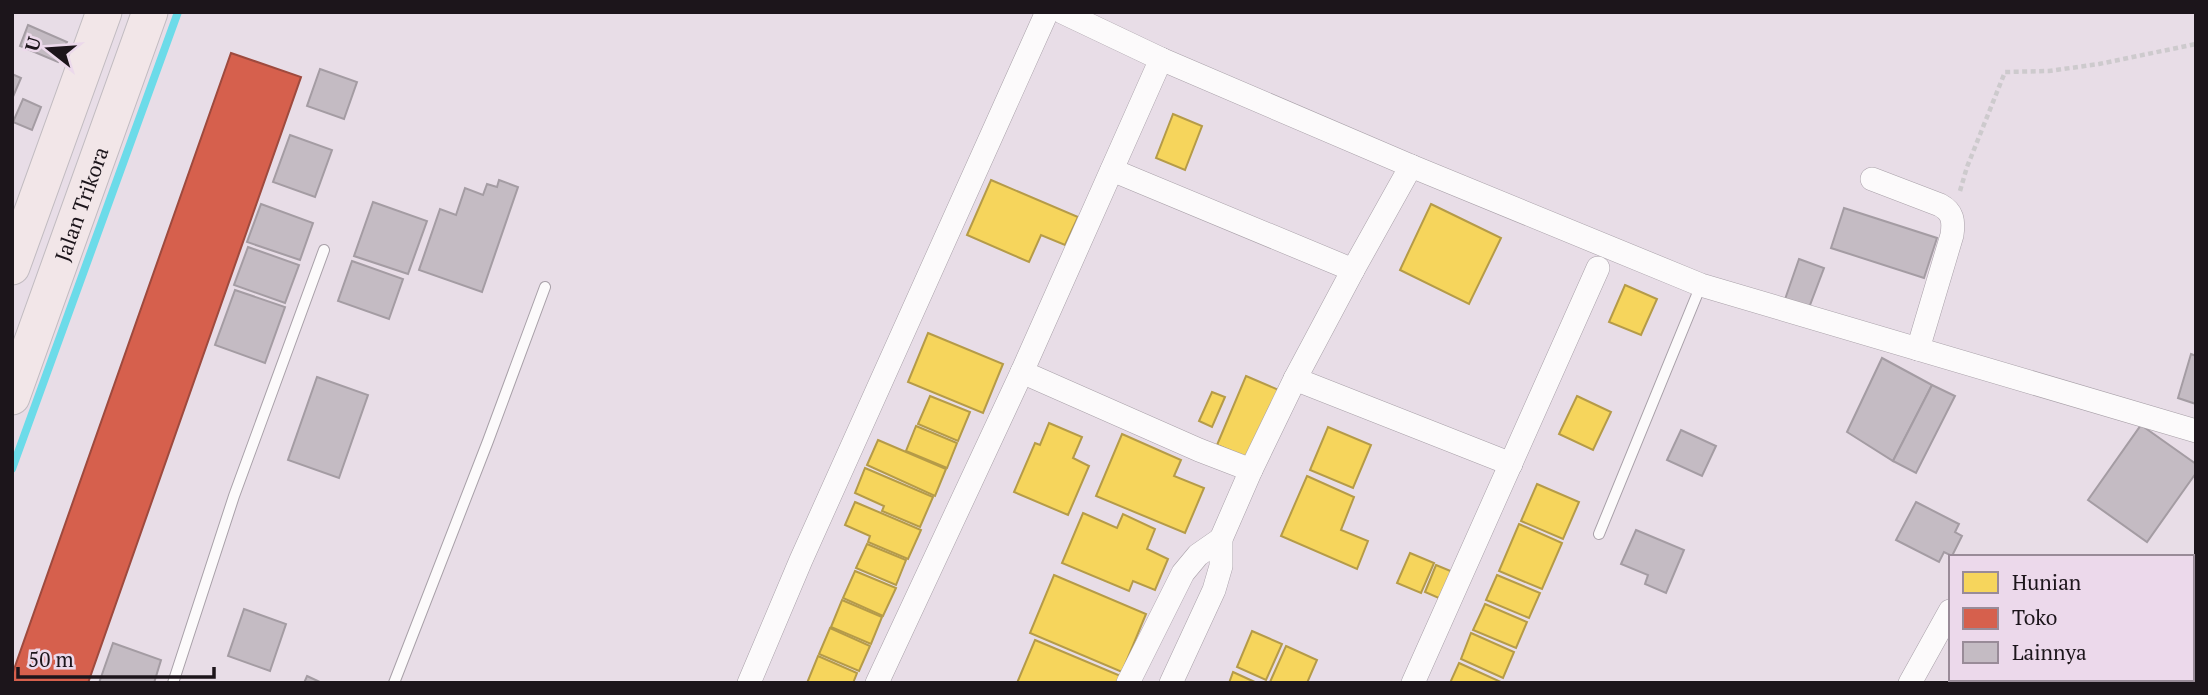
<svg xmlns="http://www.w3.org/2000/svg" width="2208" height="695" font-family="'PT Serif',serif">
  <style>
    .homes { fill: #f6d55c; stroke: #b59b48; stroke-width: 2 }
    .shops { fill: #d6604d; stroke: #9e4a3e; stroke-width: 2 }
    .lines { fill: none; stroke-linecap: round; stroke-linejoin: round }
    .stream { stroke: #6cdbe9; stroke-width: 8 }
    .building { fill: #c4bbc3; stroke: #a49ca3; stroke-width: 2 }
    .lane-casing { stroke: #a8a0a8; stroke-width: 12 }
    .street-casing { stroke: #a8a0a8; stroke-width: 24 }
    .primary-casing { stroke: #c1bbc0; stroke-width: 37 }
    .path { stroke: #cdcacd; stroke-width: 4.5; stroke-dasharray: 5 3.5; stroke-linecap: butt }
    .lane { stroke: #fcfafb; stroke-width: 10 }
    .street { stroke: #fcfafb; stroke-width: 23 }
    .primary { stroke: #f2e6e8; stroke-width: 35 }
    .labels { text-anchor: middle; dominant-baseline: central; stroke-width: 7; stroke-linejoin: round; paint-order: stroke }
    .street-label { font-size: 21px; fill: #1c151b; stroke: #ecd9eb }
  </style>
  <rect width="100%" height="100%" fill="#e8dde7"/>
  <g class="homes">
    <polygon points="1173,114 1202,126 1185,170 1156,158"/>
    <polygon points="991,180 1078,217 1065,245 1041,235 1029,262 967,235"/>
    <polygon points="1431,204 1501,238 1469,304 1400,270"/>
    <polygon points="1625,285 1657,299 1641,335 1609,322"/>
    <polygon points="928,333 1003,364 983,413 908,382"/>
    <polygon points="1246,376 1281,391 1252,460 1217,445"/>
    <polygon points="1212,392 1225,397 1212,427 1199,421"/>
    <polygon points="930,396 970,412 958,441 918,424"/>
    <polygon points="1577,396 1611,412 1593,450 1559,434"/>
    <polygon points="1049,423 1082,437 1073,458 1089,466 1068,515 1014,492 1035,443 1040,445"/>
    <polygon points="916,426 957,443 947,468 906,451"/>
    <polygon points="1328,427 1371,445 1353,488 1310,470"/>
    <polygon points="1122,434 1181,460 1174,476 1204,488 1185,533 1096,496"/>
    <polygon points="878,440 946,469 935,496 867,465"/>
    <polygon points="865,468 933,497 920,527 882,511 884,506 855,493"/>
    <polygon points="1307,476 1354,497 1341,530 1368,541 1357,569 1281,536"/>
    <polygon points="1537,484 1579,502 1563,539 1521,521"/>
    <polygon points="855,502 921,530 908,559 868,542 870,536 845,525"/>
    <polygon points="1083,513 1117,528 1123,514 1155,529 1147,549 1168,559 1155,590 1133,581 1129,591 1062,563"/>
    <polygon points="1519,524 1562,543 1542,589 1499,571"/>
    <polygon points="867,544 906,560 896,585 856,568"/>
    <polygon points="1410,553 1434,563 1421,593 1397,583"/>
    <polygon points="1436,565 1453,572 1441,599 1425,592"/>
    <polygon points="855,571 896,588 883,616 843,598"/>
    <polygon points="1054,575 1146,614 1122,672 1030,633"/>
    <polygon points="1497,575 1540,593 1529,618 1486,600"/>
    <polygon points="842,600 882,617 871,644 831,627"/>
    <polygon points="1485,604 1527,622 1516,648 1473,630"/>
    <polygon points="830,628 870,646 859,671 819,654"/>
    <polygon points="1252,631 1282,644 1266,680 1237,667"/>
    <polygon points="1471,633 1514,652 1503,678 1461,659"/>
    <polygon points="1035,640 1123,677 1120,683 1017,683"/>
    <polygon points="1286,646 1317,660 1307,683 1270,682"/>
    <polygon points="818,656 857,673 853,683 807,683"/>
    <polygon points="1459,663 1501,682 1500,683 1450,683"/>
    <polygon points="1233,672 1257,683 1229,683"/>
  </g>
  <polygon class="shops" points="231,53 301,77 88,683 12,683 12,675"/>
  <g class="lines">
    <polyline class="stream" points="12,469 178,12"/>
  </g>
  <g class="building">
    <polygon points="28,25 67,42 58,62 20,46"/>
    <polygon points="320,69 357,82 344,119 307,106"/>
    <polygon points="12,74 21,78 12,99"/>
    <polygon points="23,99 41,107 32,130 13,122"/>
    <polygon points="290,135 332,150 315,197 273,182"/>
    <polygon points="499,180 518,187 482,292 419,270 440,209 456,215 465,188 483,195 487,184 497,187"/>
    <polygon points="373,202 427,221 408,274 354,256"/>
    <polygon points="261,204 313,223 300,260 247,242"/>
    <polygon points="1844,208 1937,238 1924,278 1831,248"/>
    <polygon points="248,247 299,265 285,303 234,285"/>
    <polygon points="1799,259 1824,268 1807,313 1783,305"/>
    <polygon points="352,261 403,279 389,319 338,301"/>
    <polygon points="235,290 285,307 265,363 215,345"/>
    <polygon points="2191,354 2196,356 2196,404 2178,398"/>
    <polygon points="1882,358 1932,385 1893,461 1847,432"/>
    <polygon points="317,377 368,395 339,478 288,460"/>
    <polygon points="1932,385 1955,396 1916,473 1893,461"/>
    <polygon points="2141,425 2196,464 2196,473 2147,542 2088,500"/>
    <polygon points="1681,430 1716,446 1702,476 1667,460"/>
    <polygon points="1916,502 1959,524 1955,532 1962,536 1952,556 1944,552 1939,562 1896,540"/>
    <polygon points="1636,530 1684,550 1666,593 1645,584 1648,575 1621,564"/>
    <polygon points="244,609 286,624 270,671 228,656"/>
    <polygon points="113,643 161,660 154,683 99,683"/>
    <polygon points="307,676 322,683 304,683"/>
    <polygon points="2056,679 2086,679 2090,683 2060,683"/>
  </g>
  <g class="lines">
    <g class="lane-casing">
      <g id="lane">
        <polyline points="1599,534 1701,285"/>
        <polyline points="173,683 234,496 324,250"/>
        <polyline points="394,683 488,441 545,287"/>
      </g>
    </g>
    <g class="street-casing">
      <g id="street">
        <polyline points="1062,12 1161,59 1411,166 1701,285 2196,431"/>
        <polyline points="1112,170 1353,270 1295,379 1251,470 1221,539 1221,566 1214,590 1171,683"/>
        <path d="M1872,179L1940,205C1953,212 1954,221 1952,235L1918,349"/>
        <polyline points="1353,270 1411,166"/>
        <polyline points="1022,372 1199,450 1251,470"/>
        <polyline points="1295,379 1511,464"/>
        <polyline points="2192,668 2196,663"/>
        <polyline points="749,683 801,560 1047,12"/>
        <polyline points="877,683 1022,372 1161,59"/>
        <polyline points="1128,683 1183,573 1198,555 1221,539"/>
        <polyline points="1413,683 1598,268"/>
        <polyline points="1910,683 1950,611"/>
      </g>
    </g>
    <g class="primary-casing">
      <g id="primary">
        <polyline points="12,267 104,12"/>
        <path id="s1" d="M12,397L150,12"/>
      </g>
    </g>
    <polyline class="path" points="1960,191 1967,167 2005,72 2049,71 2099,64 2196,44"/>
    <use href="#lane" class="lane"/>
    <use href="#street" class="street"/>
    <use href="#primary" class="primary"/>
  </g>
  <g class="labels">
    <g class="street-label">
      <text stroke="none"><textPath href="#s1" startOffset="205">Jalan Trikora</textPath></text>
    </g>
  </g>
  <rect width="2208" height="695" fill="none" stroke="#1c151b" stroke-width="28"/>
  <rect x="1949" y="555" width="245" height="126" fill="#ecd9eb" stroke="#998b98" stroke-width="2"/>
  <rect x="1963" y="572" width="35" height="21" fill="#f6d55c" stroke="#998b98" stroke-width="2"/>
  <text x="2012" y="590" font-size="21" fill="#1c151b">Hunian</text>
  <rect x="1963" y="608" width="35" height="21" fill="#d6604d" stroke="#998b98" stroke-width="2"/>
  <text x="2012" y="625" font-size="21" fill="#1c151b">Toko</text>
  <rect x="1963" y="642" width="35" height="21" fill="#c4bbc3" stroke="#998b98" stroke-width="2"/>
  <text x="2012" y="660" font-size="21" fill="#1c151b">Lainnya</text>
  <g transform="translate(49 49) rotate(287)" stroke="#ecd9eb" stroke-width="5" paint-order="stroke">
  <path d="M0-5L12 26L0 18L-12 26Z" fill="#1c151b"/>
  <text y="-10" font-size="19" font-weight="bold" text-anchor="middle" fill="#1c151b">U</text>
  </g>
  <path d="M18 667v10h196v-10" fill="none" stroke="#1c151b" stroke-width="3.5"/>
  <text x="28" y="667" font-size="21" fill="#1c151b" stroke="#ecd9eb" stroke-width="5" paint-order="stroke">50 m</text>
</svg>
